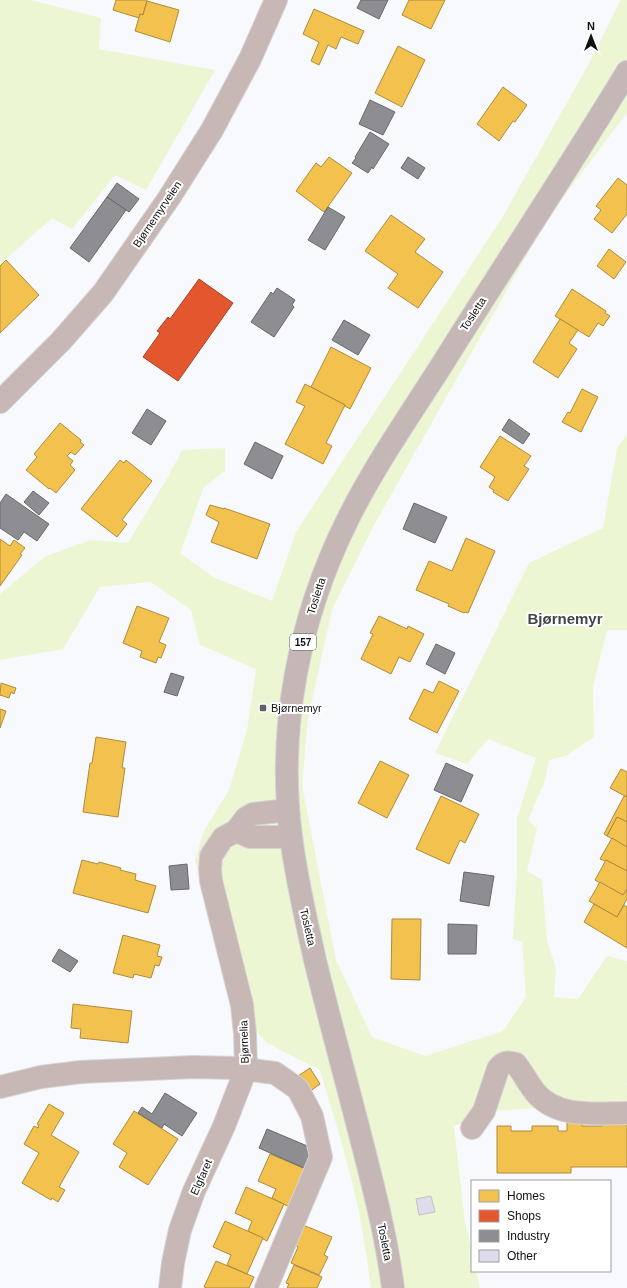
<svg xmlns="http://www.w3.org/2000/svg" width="627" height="1288" font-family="Helvetica,sans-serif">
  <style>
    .green { fill: #ecf6d3 }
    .homes { fill: #f2c14e; stroke: #ae8c3c }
    .shops { fill: #e4572e; stroke: #a44226 }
    .industry { fill: #8d8d92; stroke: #68686c }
    .building { fill: #dfdceb; stroke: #c2c2c4 }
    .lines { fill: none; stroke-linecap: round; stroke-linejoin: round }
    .street-casing { stroke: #d4d4d6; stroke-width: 24 }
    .primary-casing { stroke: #d4d4d6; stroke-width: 24 }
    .street { stroke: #c7b7b5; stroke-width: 22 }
    .primary { stroke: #c6b7b7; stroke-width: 22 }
    .poi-dot { fill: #616264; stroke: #fff; stroke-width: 1.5 }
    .labels { text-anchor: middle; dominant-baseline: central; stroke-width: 4; stroke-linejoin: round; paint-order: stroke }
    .shield { fill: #fff; stroke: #585859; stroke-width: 1 }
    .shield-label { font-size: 10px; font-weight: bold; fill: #101012 }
    .street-label { font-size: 11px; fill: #101012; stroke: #fff }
    .poi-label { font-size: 11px; fill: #101012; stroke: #fff; text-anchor: start }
    .district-label { font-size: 15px; font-weight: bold; fill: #434549; stroke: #fff }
  </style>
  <rect width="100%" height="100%" fill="#f8f9fc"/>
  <g class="green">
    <polygon points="0,0 31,0 101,18 99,49 215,70 146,190 115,175 72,229 52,218 0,264"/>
    <path d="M621,0H627V113L549,216L405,470L373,527L332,610L308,718L302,785L336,960L372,1037L425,1056L503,1031L526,997L522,942L513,939L517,872V818L536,758L488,739L467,764L435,753L529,563L603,528L617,448L627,434V630H607L593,687L594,737L566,756L549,760L545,781L528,820L537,828L527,871L542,880L547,941L556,968L554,997L578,999L607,956L627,961V1083L626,1084L627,1085V1106L579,1105L493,1111L454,1126L465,1222L472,1253V1271H476L480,1288H371C367,1260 363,1231 357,1203C347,1158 333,1114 320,1070L267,1043L230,1003L195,860L204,831L229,790L247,730L256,669L200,645L191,610L151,582L100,587L63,649L0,660V594L46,556L91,540L128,543L169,475L182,450L225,448V471L204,487L180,553L213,577L272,601L296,532L502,218L591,60Z"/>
  </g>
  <g class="homes">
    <polygon points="116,0 147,0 143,15 140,14 139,18 113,10"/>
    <polygon points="409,0 445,0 431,29 402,15"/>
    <polygon points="147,1 179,10 170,42 135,31 140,14 143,15"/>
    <polygon points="314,9 364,31 358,44 341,37 336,49 328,45 319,65 311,61 319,42 303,34"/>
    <polygon points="398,46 425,60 402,107 375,93"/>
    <polygon points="503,87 527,105 515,122 513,121 499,141 477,124"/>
    <polygon points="329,157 352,173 324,212 296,191 316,163 321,167"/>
    <polygon points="618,178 627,185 627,214 612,233 594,219 601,210 596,206"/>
    <polygon points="391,215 425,239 415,252 443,272 418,308 388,288 398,274 365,251"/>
    <polygon points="609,249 626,262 614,279 597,266"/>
    <polygon points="6,260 39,295 0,333 0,266"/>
    <polygon points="572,289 606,311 605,313 610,316 603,326 598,323 589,337 555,316"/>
    <polygon points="560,319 578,330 569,343 577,349 558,378 533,362"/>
    <polygon points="331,347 371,368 350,409 345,406 345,405 311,387"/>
    <polygon points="305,384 345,405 326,443 332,446 323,464 285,444 305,406 296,402"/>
    <polygon points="582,389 598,397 581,432 562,422 568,412 570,413"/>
    <polygon points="60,423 81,440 80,442 84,445 75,455 71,452 67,456 73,461 70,465 75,470 56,493 50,488 49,489 26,470 37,457 34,454"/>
    <polygon points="500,436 531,456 524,466 529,469 508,501 493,492 494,490 489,487 495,477 480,467"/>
    <polygon points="120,460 124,463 126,460 152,481 122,520 127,524 117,537 81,509"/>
    <polygon points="210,505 224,509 224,508 270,524 257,559 211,542 219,522 206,515"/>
    <polygon points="466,538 495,551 468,613 465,612 464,613 448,606 449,604 416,590 429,561 452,571"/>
    <polygon points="0,539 10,546 14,540 25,548 20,554 22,555 0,586"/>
    <polygon points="137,606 169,618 159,642 166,645 161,658 158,657 156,663 140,657 142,651 123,643"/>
    <polygon points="379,616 407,629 408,626 424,634 410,662 399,657 391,674 361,659 373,634 370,633"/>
    <polygon points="439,681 459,691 437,733 409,719 424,689 433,693"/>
    <polygon points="1,683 16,688 14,694 11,692 9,698 0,695"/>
    <polygon points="0,709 6,711 0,728"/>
    <polygon points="96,737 126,742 122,768 125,768 118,817 83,812 90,763 92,763"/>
    <polygon points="380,761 409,775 387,818 358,803"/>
    <polygon points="621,769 627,772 627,797 610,788"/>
    <polygon points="441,796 479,814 465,843 460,840 449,864 416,849"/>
    <polygon points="624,796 627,797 627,822 617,817 607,836 604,834"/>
    <polygon points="617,817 627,822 627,847 607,836"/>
    <polygon points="612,838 627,847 627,871 606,860 605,861 600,859"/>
    <polygon points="82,860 98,864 99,862 121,868 120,870 136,874 135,880 156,886 148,913 73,893"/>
    <polygon points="606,860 627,871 627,889 623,895 595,880"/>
    <polygon points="600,882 623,895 627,889 627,899 617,917 589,901"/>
    <polygon points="594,904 617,917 624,905 627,907 627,948 584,922"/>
    <polygon points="392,919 421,919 420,980 391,979"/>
    <polygon points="123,935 160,945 157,956 162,957 159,966 155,965 151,978 134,974 133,978 113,973"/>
    <polygon points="73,1004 132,1011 128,1043 80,1038 81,1029 71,1028"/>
    <polygon points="310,1068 320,1084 309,1092 298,1076"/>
    <polygon points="49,1104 64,1113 51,1135 79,1152 59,1187 65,1190 58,1202 52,1198 51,1200 22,1183 39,1153 24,1144 34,1126 38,1128 39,1125 37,1124"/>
    <polygon points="134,1111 178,1139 148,1185 119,1167 127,1153 113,1144"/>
    <polygon points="567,1121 582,1121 582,1126 602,1126 602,1121 627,1121 627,1167 571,1167 571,1173 497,1173 497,1126 511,1126 511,1131 532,1131 532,1126 558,1126 558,1131 567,1131"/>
    <polygon points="270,1154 308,1170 291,1208 272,1198 276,1189 258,1181"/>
    <polygon points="246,1187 284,1204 267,1241 248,1231 252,1221 235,1213"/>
    <polygon points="225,1221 263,1238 247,1274 227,1265 231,1255 213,1247"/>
    <polygon points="303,1225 332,1237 324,1255 328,1257 319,1275 291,1263 298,1247 295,1245"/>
    <polygon points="216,1261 254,1277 249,1288 207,1288 204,1287"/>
    <polygon points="294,1265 322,1277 317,1288 287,1288 289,1284 286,1283"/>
  </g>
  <polygon class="shops" points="199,279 233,303 178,381 143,357 160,333 157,331 168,317 170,319"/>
  <g class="industry">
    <polygon points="361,0 388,0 379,19 357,8"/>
    <polygon points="370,100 395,112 383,135 359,124"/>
    <polygon points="370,132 389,144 373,169 372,167 368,173 352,163 356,158 355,157"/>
    <polygon points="408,157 425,168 418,179 401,168"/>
    <polygon points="117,183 139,199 129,212 107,197"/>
    <polygon points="107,197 126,210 89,262 70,248"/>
    <polygon points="328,207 345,217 325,250 308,240"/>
    <polygon points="277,288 295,300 292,305 294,307 274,337 251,322 271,292 273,294"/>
    <polygon points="344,320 370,335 358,355 332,340"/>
    <polygon points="147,409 166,421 151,445 132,433"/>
    <polygon points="509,419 530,434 523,444 502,430"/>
    <polygon points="255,442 283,456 272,479 244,464"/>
    <polygon points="33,491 49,503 39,515 24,502"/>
    <polygon points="6,494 49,524 37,541 24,532 18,540 0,528 0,503"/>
    <polygon points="414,503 447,517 435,543 403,529"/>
    <polygon points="436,644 455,653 445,674 426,664"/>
    <polygon points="171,673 184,677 177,696 164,692"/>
    <polygon points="446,763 473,775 461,802 434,790"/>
    <polygon points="187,864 189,889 171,890 169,866"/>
    <polygon points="464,872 494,876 489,906 460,901"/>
    <polygon points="448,924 477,925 476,954 448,954"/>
    <polygon points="59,949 78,961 70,972 52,961"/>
    <polygon points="165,1093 197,1113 182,1136 164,1124 162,1128 138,1113 142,1107 152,1114"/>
    <polygon points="267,1129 312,1148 304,1168 259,1148"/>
  </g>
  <polygon class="building" points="431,1196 435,1212 419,1215 416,1199"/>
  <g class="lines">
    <g class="street-casing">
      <g id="street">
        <polyline points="0,402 61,341 103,293 169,198 212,130 250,59 276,0"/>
        <polyline points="236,831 250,837 291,837"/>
        <polyline points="0,1087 41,1077 81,1072 193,1067 235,1068 275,1073 298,1089 312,1116 321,1157 266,1288"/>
        <path d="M472,1128L484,1111L498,1069C503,1062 507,1061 516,1064C523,1073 528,1083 535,1092C557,1119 596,1113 627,1113"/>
        <polyline points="170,1288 173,1263 180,1230 194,1191 224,1126 246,1069 245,1034 242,1005 211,881 210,869 211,856 223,838 236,831 246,818 253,814 288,810"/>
      </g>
    </g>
    <g class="primary-casing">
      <path id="primary" d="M393,1288C387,1240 375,1193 363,1146C347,1083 330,1022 315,960C306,919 296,878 291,836C277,729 299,618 347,521C374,466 410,415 443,363C504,265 568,170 627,72"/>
    </g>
    <use href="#street" class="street"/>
    <use href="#primary" class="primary"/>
  </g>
  <rect class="poi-dot" x="259" y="704" width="8" height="8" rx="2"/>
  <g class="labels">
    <rect class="shield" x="290" y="634" width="26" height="16" rx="3"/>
    <g class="shield-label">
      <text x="303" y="642">157</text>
    </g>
    <g class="street-label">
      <text transform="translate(157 214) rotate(-56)">Bjørnemyrveien</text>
      <text transform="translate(473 314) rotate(-57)">Tosletta</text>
      <text transform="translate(316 596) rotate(-72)">Tosletta</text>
      <text transform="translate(308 927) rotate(77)">Tosletta</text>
      <text transform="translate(244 1042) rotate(-92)">Bjørnelia</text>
      <text transform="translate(201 1177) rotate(-66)">Elgfaret</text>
      <text transform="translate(385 1242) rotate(79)">Tosletta</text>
    </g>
    <g class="poi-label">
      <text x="271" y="708">Bjørnemyr</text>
    </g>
    <g class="district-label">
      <text x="565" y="618">Bjørnemyr</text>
    </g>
  </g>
  <rect x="471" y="1180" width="140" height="92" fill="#ffffff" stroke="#9f9fa0"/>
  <rect x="479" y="1190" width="20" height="12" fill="#f2c14e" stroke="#9f9fa0"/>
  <text x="507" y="1200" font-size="12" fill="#101012">Homes</text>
  <rect x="479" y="1210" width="20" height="12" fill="#e4572e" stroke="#9f9fa0"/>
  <text x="507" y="1220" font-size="12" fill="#101012">Shops</text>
  <rect x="479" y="1230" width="20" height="12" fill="#8d8d92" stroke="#9f9fa0"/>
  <text x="507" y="1240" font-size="12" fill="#101012">Industry</text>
  <rect x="479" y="1250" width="20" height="12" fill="#dfdceb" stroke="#9f9fa0"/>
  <text x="507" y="1260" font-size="12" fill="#101012">Other</text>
  <g transform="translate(591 36)" stroke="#ffffff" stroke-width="3" paint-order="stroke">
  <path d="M0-3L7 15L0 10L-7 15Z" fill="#101012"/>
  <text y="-6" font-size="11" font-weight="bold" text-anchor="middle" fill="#101012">N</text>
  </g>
</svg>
